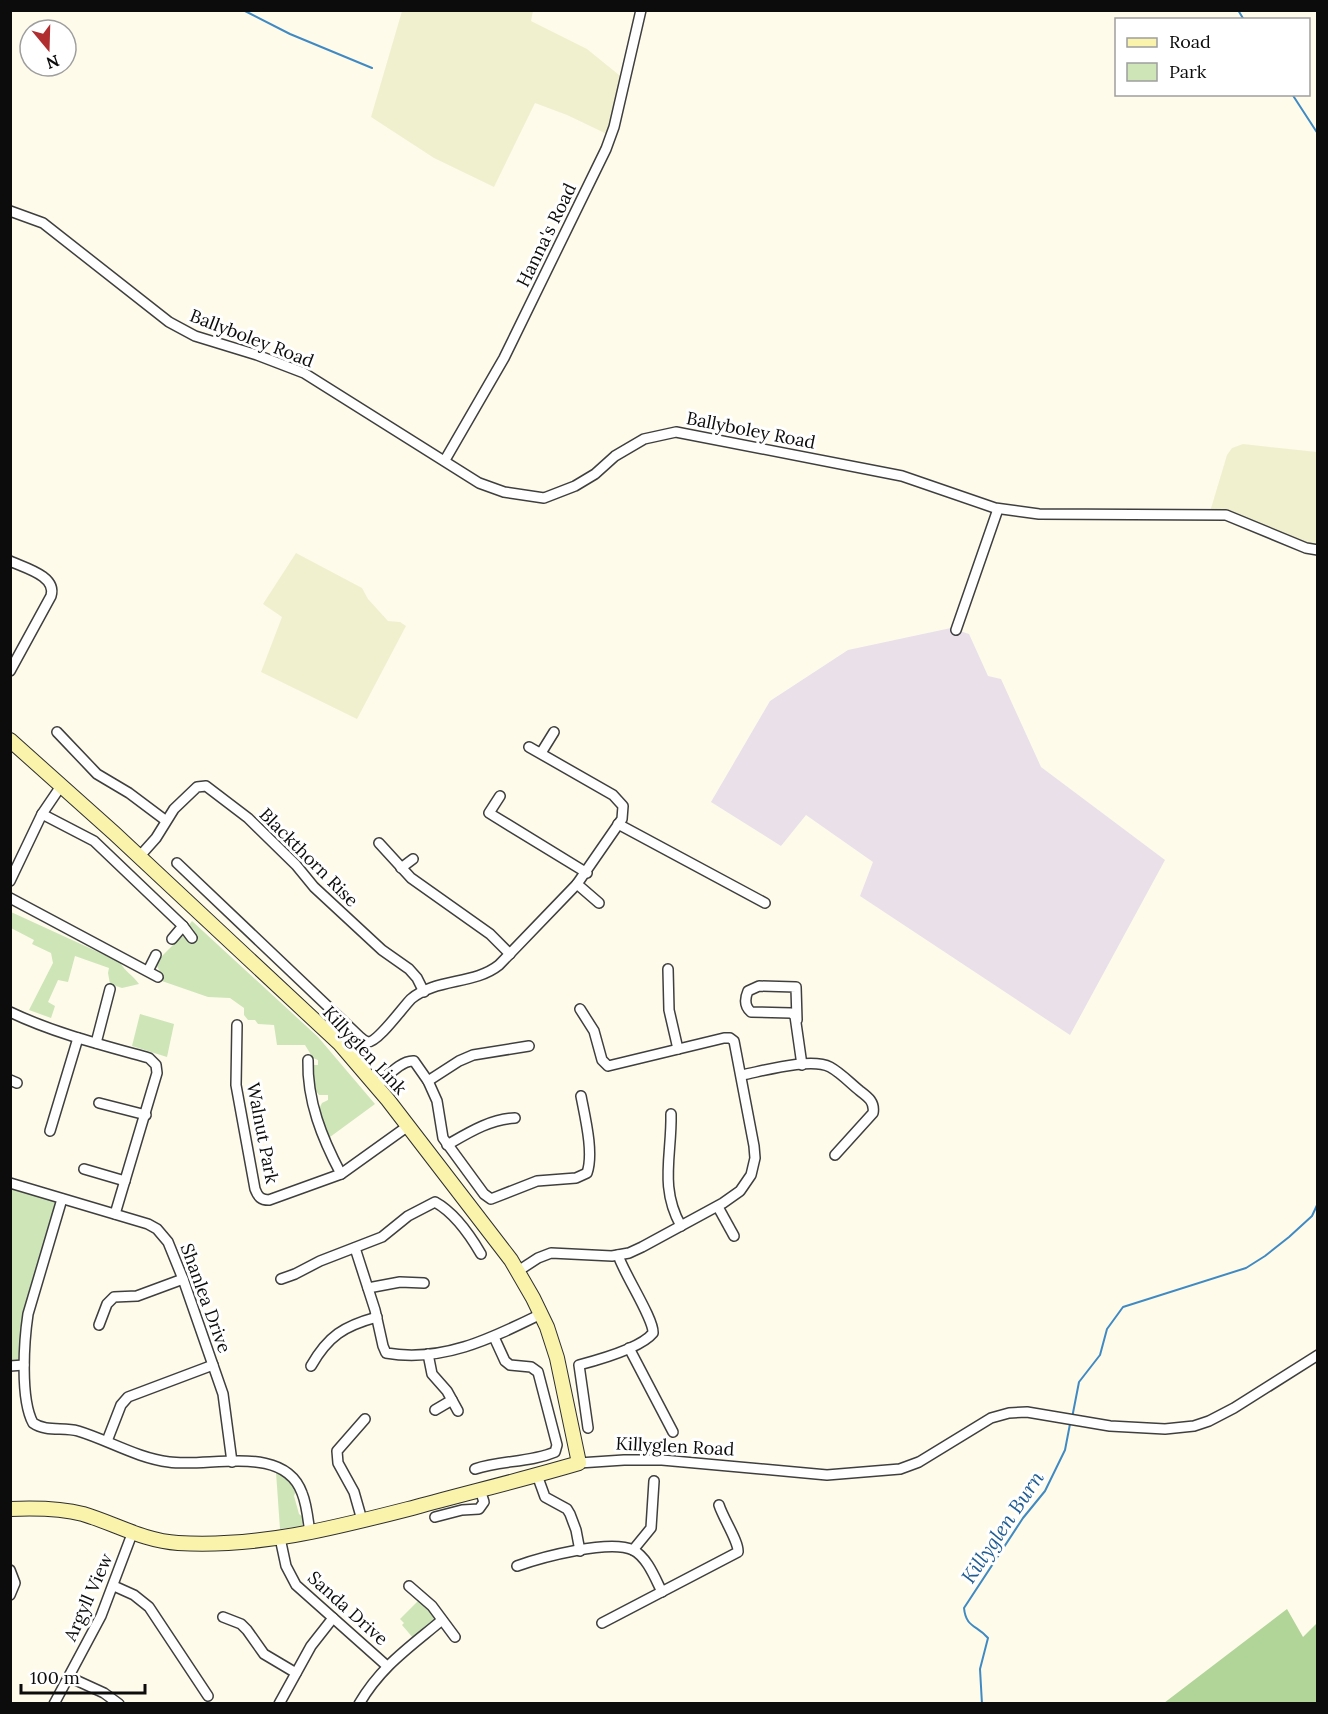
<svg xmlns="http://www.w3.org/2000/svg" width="1328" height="1714" font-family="Lora,serif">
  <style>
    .industrial { fill: #e9e0ea }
    .farmland { fill: #f1f0ce }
    .green { fill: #cee5b8 }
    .forest { fill: #b1d499 }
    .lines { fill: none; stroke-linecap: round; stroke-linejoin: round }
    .stream { stroke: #408ac3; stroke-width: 2 }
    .street-casing { stroke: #3f3f3f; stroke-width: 12 }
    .secondary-casing { stroke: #2e2e2e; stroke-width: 16 }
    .street { stroke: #fff; stroke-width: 9 }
    .secondary { stroke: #f9f3ab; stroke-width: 14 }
    .labels { text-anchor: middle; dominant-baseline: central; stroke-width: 6; stroke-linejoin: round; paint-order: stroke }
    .street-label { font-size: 18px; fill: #0c0c0c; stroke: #fff }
    .water-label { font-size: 20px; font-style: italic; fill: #1f5c93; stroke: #fff }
  </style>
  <rect width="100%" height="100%" fill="#fefbeb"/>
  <polygon class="industrial" points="951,628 969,634 988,676 1001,679 1041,767 1165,860 1070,1035 860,896 873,862 806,815 781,846 711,802 770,701 848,650"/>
  <g class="farmland">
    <polygon points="402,11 533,11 531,21 587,49 624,79 611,136 567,115 535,103 494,187 434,158 371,117"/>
    <polygon points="1243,444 1317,452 1317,545 1209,515 1227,455 1232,448"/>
    <polygon points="296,553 362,588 368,599 388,621 400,622 406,626 357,719 261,672 282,617 263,604"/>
  </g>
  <g class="green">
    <path d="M11,912L120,962C125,972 133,975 139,984L122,988L110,984L108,973L109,968L75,956L68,982L58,980L48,1002L55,1006L51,1018L29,1010L53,963L51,953L32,944L34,940L11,928Z"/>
    <polygon points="192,921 318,1037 375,1104 330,1137 324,1125 319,1109 322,1103 328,1100 328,1095 319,1095 314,1088 313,1065 318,1065 318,1060 313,1058 305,1045 277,1045 274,1025 258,1024 255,1020 248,1020 244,1015 244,1008 230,998 208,997 159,980 162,976 157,966 160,958 182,936 187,939 194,938 194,930 189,925"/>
    <polygon points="140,1014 174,1024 167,1057 132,1046"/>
    <polygon points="11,1188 58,1203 21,1362 11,1363"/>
    <polygon points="276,1472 283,1475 296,1490 294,1496 299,1514 304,1518 302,1526 280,1529"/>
    <polygon points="419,1600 432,1609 430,1611 433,1614 434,1620 414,1639 402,1625 404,1623 400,1619"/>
  </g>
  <polygon class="forest" points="1287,1609 1303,1637 1317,1623 1317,1703 1164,1703"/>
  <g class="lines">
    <g class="stream">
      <polyline points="243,10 290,34 372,68"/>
      <polyline points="1238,10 1244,20"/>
      <polyline points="1292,94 1318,134"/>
      <polyline points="1072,1418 1079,1382 1100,1355 1107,1329 1123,1307 1246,1268 1265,1256 1289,1237 1312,1216 1318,1203"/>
      <path d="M982,1704L980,1669L988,1638C977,1625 966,1628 964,1608L1023,1518L1045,1491L1065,1450L1070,1424"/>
    </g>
    <g class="street-casing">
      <g id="street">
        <polyline points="10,211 43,223 169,322 195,336 257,355 304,373 479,483 504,492 544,498 575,486 595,474 615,456 644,439 676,432 902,476 995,508 1039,514 1226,515 1306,548 1318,550"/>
        <polyline points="445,460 504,358 606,149 614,127 641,10"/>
        <path d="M10,561C25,568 57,576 51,596L10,671"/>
        <polyline points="956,630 998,509"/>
        <polyline points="57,732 97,774 129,793 165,820"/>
        <polyline points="541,753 554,732"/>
        <polyline points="500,796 489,813 587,873"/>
        <polyline points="42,814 94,841 183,926 192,938"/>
        <polyline points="618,824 765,903"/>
        <polyline points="379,843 411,878 490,934 510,954"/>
        <polyline points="139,857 156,838 174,809 197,787 206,786 248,818 296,865 314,887 382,950 409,969 417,978 424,992"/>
        <path d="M177,863L360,1037C362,1039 364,1041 368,1042C378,1042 403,1007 411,999C436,978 474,985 499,965L577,884L622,819L623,806L613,795L529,747"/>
        <polyline points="401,868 413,859"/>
        <polyline points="10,881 42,814 61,786"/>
        <polyline points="577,884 599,903"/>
        <polyline points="10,898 158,977"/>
        <polyline points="172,939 183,926"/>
        <polyline points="668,969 669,1010 678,1049"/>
        <polyline points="148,971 156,955"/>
        <path d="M10,1012C54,1033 102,1045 149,1058L156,1065L157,1073L115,1214"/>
        <path d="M797,1020L796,987L759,986L748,991C745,998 744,1006 751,1012L791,1013L795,1016L802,1065"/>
        <path d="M237,1025L236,1085L255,1189C258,1197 261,1200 269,1200L341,1174L408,1126"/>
        <polyline points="96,1043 110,989"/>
        <path d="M308,1060C307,1101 322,1138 341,1174"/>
        <path d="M742,1075C763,1071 811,1057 830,1067C841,1073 850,1083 860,1091C868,1097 875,1102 873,1113L835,1155"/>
        <polyline points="10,1080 17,1083"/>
        <polyline points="428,1081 459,1061 473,1055 529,1046"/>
        <path d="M377,1085C387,1077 401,1060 414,1061L428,1081L437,1101L443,1138L484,1194L491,1199L537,1181L576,1178L587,1173C594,1153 585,1117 581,1096"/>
        <polyline points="99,1103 146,1115"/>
        <path d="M671,1114C672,1155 659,1187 681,1226"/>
        <polyline points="50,1131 78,1038"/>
        <path d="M447,1145C468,1133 490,1119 515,1118"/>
        <polyline points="84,1169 125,1181"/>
        <polyline points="10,1183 148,1224 157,1229 168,1242 183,1279 223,1394 232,1462"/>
        <path d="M62,1199L28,1314C24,1341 20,1399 33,1423C46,1432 63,1427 78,1431C108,1440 137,1458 169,1462C209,1468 284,1443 302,1493C307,1505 308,1520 310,1533"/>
        <polyline points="718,1207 734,1236"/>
        <path d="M355,1248L375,1310L383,1346L386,1353C443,1363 492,1338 541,1314"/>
        <polyline points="518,1271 538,1258 551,1253 612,1256 629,1253 642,1247 723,1203 740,1191 751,1175 755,1158 754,1146 734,1041 730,1038 724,1038 608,1066 602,1060 594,1031 580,1009"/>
        <path d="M281,1279L295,1274L320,1261L382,1237L408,1216L435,1202C455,1213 470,1235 481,1254"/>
        <polyline points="368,1288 400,1282 424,1283"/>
        <polyline points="99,1325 107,1304 114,1297 137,1296 183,1279"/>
        <polyline points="629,1348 673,1432"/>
        <polyline points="428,1354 432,1374 447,1391 458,1411"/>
        <polyline points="10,1366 24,1365"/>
        <path d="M311,1366C328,1336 344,1326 377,1317"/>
        <polyline points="435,1410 452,1400"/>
        <path d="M588,1428L579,1365C598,1360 641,1348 653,1333C654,1319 624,1274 618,1255"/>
        <polyline points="107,1441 121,1405 128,1397 213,1365"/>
        <polyline points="579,1463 624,1460 662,1460 827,1475 900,1469 919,1462 991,1418 1009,1413 1027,1412 1110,1426 1165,1429 1194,1426 1209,1421 1234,1408 1318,1355"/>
        <path d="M475,1469C501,1460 529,1463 555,1452L557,1445L538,1372L531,1367L510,1365L505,1361L494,1337"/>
        <polyline points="537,1475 545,1497 567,1509 570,1514 576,1530 580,1551"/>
        <polyline points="435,1517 462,1510 479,1509 484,1502 480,1490"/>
        <polyline points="362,1520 354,1492 338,1463 337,1451 365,1419"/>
        <polyline points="280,1538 286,1566 296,1585 387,1666"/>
        <polyline points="633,1550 651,1528 654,1481"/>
        <path d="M517,1566C542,1557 610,1539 633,1550C647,1557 655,1578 662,1592"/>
        <polyline points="10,1570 15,1583 10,1595"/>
        <polyline points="114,1586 134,1595 149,1607 208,1696"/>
        <polyline points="409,1586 432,1606 455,1637"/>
        <polyline points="223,1617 241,1624 247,1630 264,1654 296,1673"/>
        <path d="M602,1623L738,1552C739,1542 723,1518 719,1505"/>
        <polyline points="69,1677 104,1693 119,1704"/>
        <polyline points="54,1704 101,1616 132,1534"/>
        <polyline points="279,1704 311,1646 333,1618"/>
        <path d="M359,1704C381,1666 410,1647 442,1620"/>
      </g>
    </g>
    <g class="secondary-casing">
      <path id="secondary" d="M10,740L114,833L340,1044L388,1100L511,1260L533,1298L547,1327L557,1358L579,1463C525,1479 471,1492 416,1507C338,1527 260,1548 178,1543C144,1541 116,1524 83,1514C60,1508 34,1508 10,1509"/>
    </g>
    <use href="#street" class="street"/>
    <use href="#secondary" class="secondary"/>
  </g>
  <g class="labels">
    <g class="street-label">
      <text transform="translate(546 235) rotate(-64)">Hanna's Road</text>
      <text transform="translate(252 338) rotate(21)">Ballyboley Road</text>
      <text transform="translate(751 430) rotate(11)">Ballyboley Road</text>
      <text transform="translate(309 857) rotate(45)">Blackthorn Rise</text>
      <text transform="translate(365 1050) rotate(47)">Killyglen Link</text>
      <text transform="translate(263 1133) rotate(79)">Walnut Park</text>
      <text transform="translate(206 1298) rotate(70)">Shanlea Drive</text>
      <text transform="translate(675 1446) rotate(3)">Killyglen Road</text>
      <text transform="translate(88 1597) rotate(-66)">Argyll View</text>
      <text transform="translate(348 1608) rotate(42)">Sanda Drive</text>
    </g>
    <g class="water-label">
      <text transform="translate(1002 1527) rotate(-56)">Killyglen Burn</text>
    </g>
  </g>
  <rect width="1328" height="1714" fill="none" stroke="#0c0c0c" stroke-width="24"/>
  <rect x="1115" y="18" width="195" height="78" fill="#ffffff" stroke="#9e9e9e" stroke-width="1.5"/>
  <rect x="1127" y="38" width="30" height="9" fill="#f9f3ab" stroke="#9e9e9e" stroke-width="1.5"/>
  <text x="1169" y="48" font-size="18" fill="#0c0c0c">Road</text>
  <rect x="1127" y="63" width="30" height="18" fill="#cee5b8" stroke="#9e9e9e" stroke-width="1.5"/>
  <text x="1169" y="78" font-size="18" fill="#0c0c0c">Park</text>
  <g transform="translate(48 48) rotate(161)"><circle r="28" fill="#ffffff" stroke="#9e9e9e" stroke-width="1.5"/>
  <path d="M0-4.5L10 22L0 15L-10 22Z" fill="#b12e30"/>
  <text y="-9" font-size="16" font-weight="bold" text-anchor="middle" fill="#0c0c0c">N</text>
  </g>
  <path d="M21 1684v9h124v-9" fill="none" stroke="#0c0c0c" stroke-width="3"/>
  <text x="30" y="1684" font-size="18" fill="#0c0c0c" stroke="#ffffff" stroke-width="4.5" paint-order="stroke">100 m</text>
</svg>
